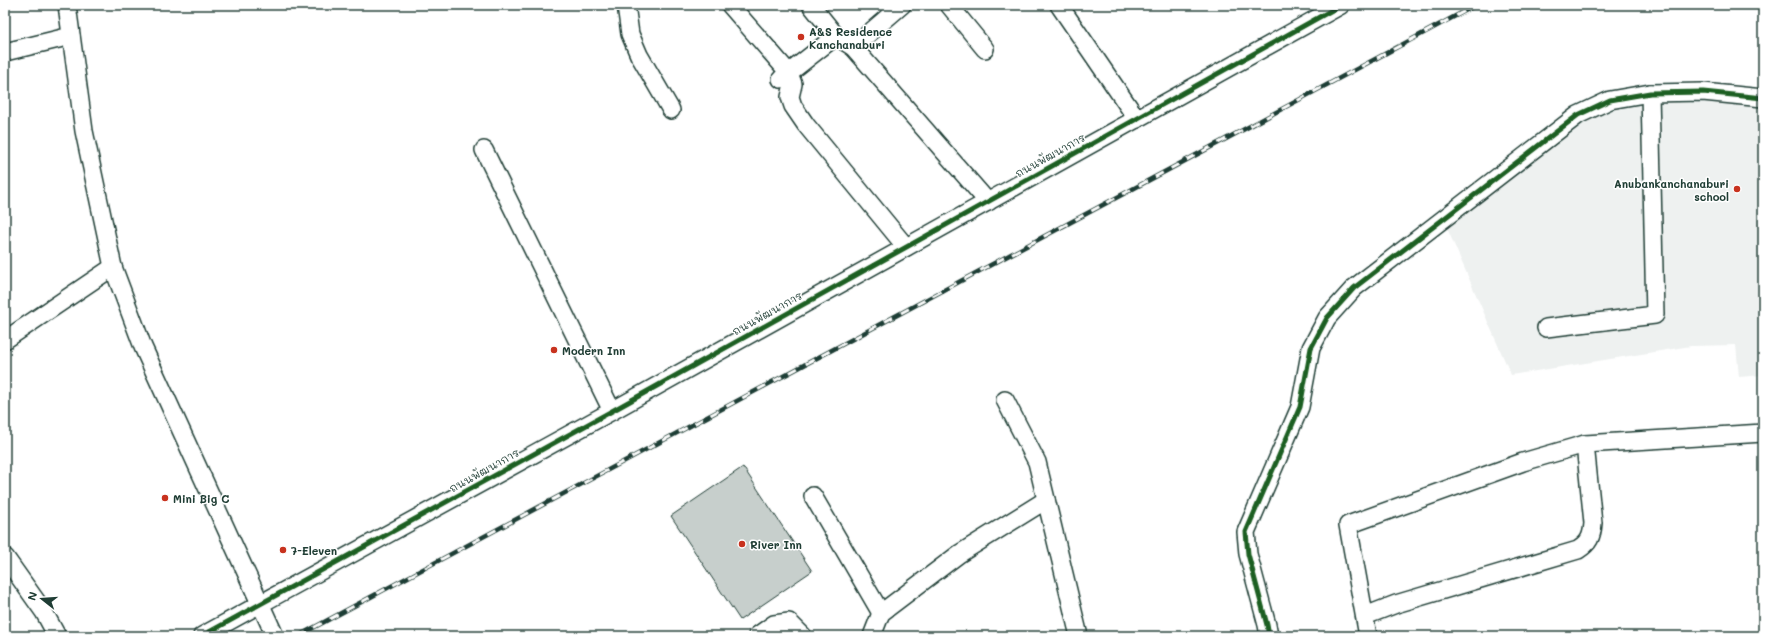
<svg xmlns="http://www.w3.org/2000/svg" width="1768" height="641" font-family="Mali,'Playpen Sans Thai',sans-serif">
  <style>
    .built { fill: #eef1f0 }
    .building { fill: #c7cfcc; stroke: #1f3d34 }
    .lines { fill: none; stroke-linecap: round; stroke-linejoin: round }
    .minor-casing { stroke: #1f3d34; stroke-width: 20 }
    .minor { stroke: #fff; stroke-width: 17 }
    .rail-casing { stroke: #1f3d34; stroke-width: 4.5 }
    .rail { stroke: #fff; stroke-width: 3; stroke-dasharray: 9; stroke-linecap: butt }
    .cycleway-casing { stroke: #fff; stroke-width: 8 }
    .cycleway { stroke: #1b5e20; stroke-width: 5 }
    .poi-dot { fill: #c8321e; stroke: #fff; stroke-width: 1.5 }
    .labels { text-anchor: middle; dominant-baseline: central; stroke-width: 3; stroke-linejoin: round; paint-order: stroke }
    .poi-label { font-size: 11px; font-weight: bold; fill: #1f3d34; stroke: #fff; text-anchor: start }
    .street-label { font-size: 11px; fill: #1f3d34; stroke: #fff }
  </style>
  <rect width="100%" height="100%" fill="#fff"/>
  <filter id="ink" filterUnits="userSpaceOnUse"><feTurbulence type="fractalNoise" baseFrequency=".025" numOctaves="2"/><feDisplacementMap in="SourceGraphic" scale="8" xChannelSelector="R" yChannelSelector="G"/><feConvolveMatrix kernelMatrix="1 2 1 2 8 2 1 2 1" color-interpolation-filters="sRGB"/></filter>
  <g filter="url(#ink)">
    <polygon class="built" points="1763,99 1763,375 1739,377 1736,345 1691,346 1511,375 1443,219 1610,100"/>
    <polygon class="building" points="743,467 812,571 740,620 671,516"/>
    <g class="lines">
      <g class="minor-casing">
        <g id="minor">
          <polyline points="67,5 84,131 113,267 143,347 275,636"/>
          <polyline points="626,5 630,34 639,55 671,110"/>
          <polyline points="730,5 789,73 793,84 790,97 793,106 806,125 906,247"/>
          <polyline points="811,5 836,36 853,47 988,202"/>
          <polyline points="949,5 985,49"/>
          <polyline points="1059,5 1137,119"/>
          <polyline points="853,47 902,5"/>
          <polyline points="5,52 71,36"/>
          <polyline points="781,79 836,36"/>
          <polyline points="484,150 612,411"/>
          <polyline points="1546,328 1655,315 1650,93"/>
          <polyline points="5,340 113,267"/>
          <polyline points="1005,400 1037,462 1079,636"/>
          <polyline points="813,496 881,613"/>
          <polyline points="5,557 44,612 57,636"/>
          <path d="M1365,616L1396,604L1578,550C1589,543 1592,537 1593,523L1585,444"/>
          <polyline points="202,636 612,411 1341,5"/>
          <polyline points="757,636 774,624 789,622 803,636"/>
          <polyline points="872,636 881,613 959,554 1046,500"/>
          <polyline points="1269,636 1267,625 1248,554 1246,532 1300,407 1311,348 1327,318 1354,288 1578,115 1610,100 1650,93 1703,92 1763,98"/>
          <polyline points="1368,636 1348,525 1523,462 1585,444 1763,433"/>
        </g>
      </g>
      <use href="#minor" class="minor"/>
      <g class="rail-casing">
        <polyline id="rail" points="298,636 1476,5"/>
      </g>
      <use href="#rail" class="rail"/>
      <g class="cycleway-casing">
        <g id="cycleway">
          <polyline points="202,636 612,411 1341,5"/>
          <polyline points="1269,636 1267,625 1248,554 1246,532 1300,407 1311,348 1327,318 1354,288 1578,115 1610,100 1650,93 1703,92 1763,98"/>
        </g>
      </g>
      <use href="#cycleway" class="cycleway"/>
    </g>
  </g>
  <g class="poi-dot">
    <circle cx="801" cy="37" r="4"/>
    <circle cx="1737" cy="189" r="4"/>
    <circle cx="554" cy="350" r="4"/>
    <circle cx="165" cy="498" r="4"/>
    <circle cx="742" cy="544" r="4"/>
    <circle cx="283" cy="550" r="4"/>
  </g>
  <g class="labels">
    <g class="poi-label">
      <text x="809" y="31">A&amp;S Residence<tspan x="809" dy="13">Kanchanaburi</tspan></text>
      <text x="1729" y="183" text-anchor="end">Anubankanchanaburi<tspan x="1729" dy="13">school</tspan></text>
      <text x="562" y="350">Modern Inn</text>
      <text x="173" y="498">Mini Big C</text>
      <text x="750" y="544">River Inn</text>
      <text x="291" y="550">7-Eleven</text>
    </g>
    <g class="street-label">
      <text transform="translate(1050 155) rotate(-29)">ถนนพัฒนาการ</text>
      <text transform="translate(767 313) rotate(-29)">ถนนพัฒนาการ</text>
      <text transform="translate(484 470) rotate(-29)">ถนนพัฒนาการ</text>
    </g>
  </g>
  <rect width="1768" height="641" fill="none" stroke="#fff" stroke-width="20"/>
  <rect x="10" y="10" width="1748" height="621" fill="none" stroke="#1f3d34" stroke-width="1.5" filter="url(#ink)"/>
  <g transform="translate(42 599) rotate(287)" stroke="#ffffff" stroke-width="3" paint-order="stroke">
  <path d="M0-3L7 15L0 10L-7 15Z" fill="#1f3d34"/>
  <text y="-6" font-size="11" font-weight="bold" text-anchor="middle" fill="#1f3d34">N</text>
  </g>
</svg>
